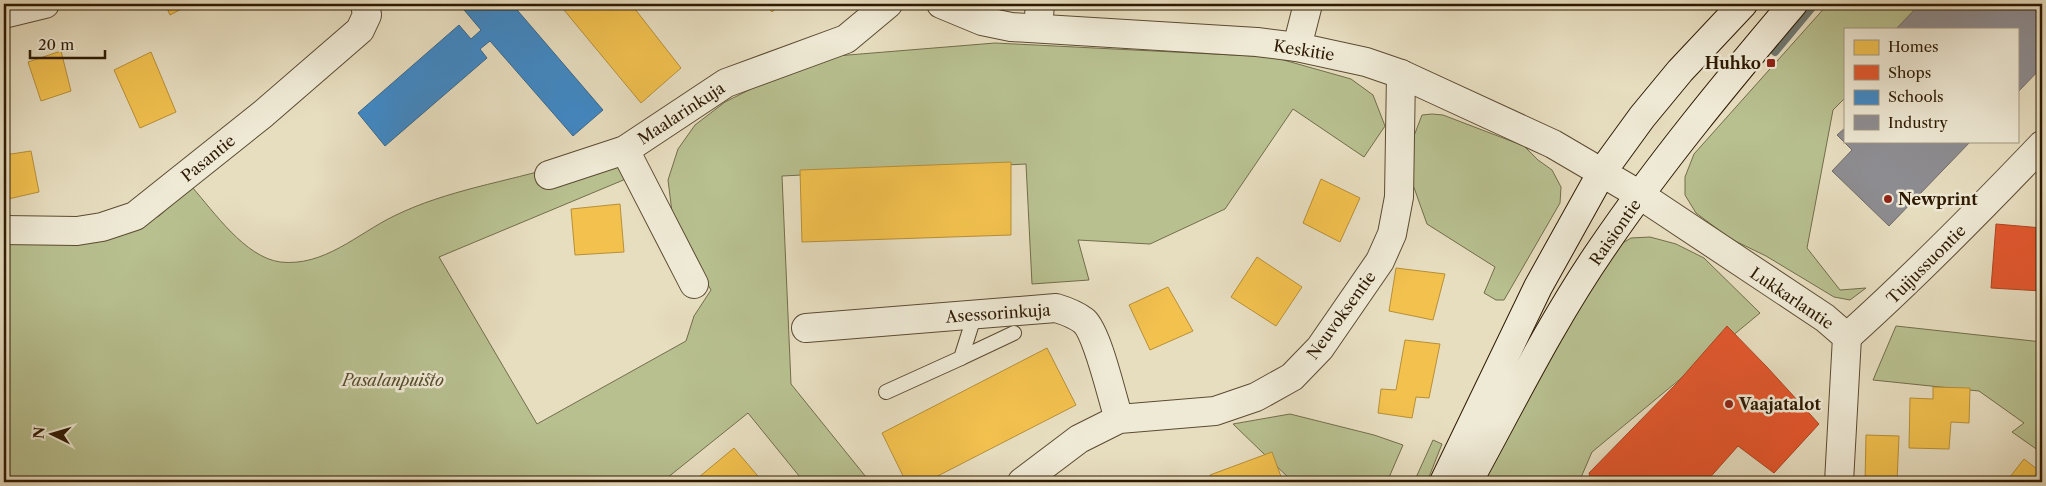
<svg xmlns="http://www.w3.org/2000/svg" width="2046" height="486" font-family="'Libre Caslon Text',serif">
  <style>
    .green { fill: #b8c090; stroke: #736d4a }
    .homes { fill: #f2c14e; stroke: #b78f38 }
    .shops { fill: #e4572e; stroke: #ad4521 }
    .schools { fill: #3f88c5; stroke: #3a678b }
    .industry { fill: #8d8d92; stroke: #706a67 }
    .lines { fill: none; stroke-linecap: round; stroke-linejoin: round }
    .stream { stroke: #6f7972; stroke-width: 8 }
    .lane-casing { stroke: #5c4b32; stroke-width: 16 }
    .street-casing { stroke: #5c4b32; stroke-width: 30 }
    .secondary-casing { stroke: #2e1a03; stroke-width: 30 }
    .lane { stroke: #efead6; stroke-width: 14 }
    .street { stroke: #efead6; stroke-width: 28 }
    .secondary { stroke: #efead6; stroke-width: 28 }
    .poi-dot { fill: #8f2418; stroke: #efead6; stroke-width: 2 }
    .labels { text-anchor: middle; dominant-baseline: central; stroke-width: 5; stroke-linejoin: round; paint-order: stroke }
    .street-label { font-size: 16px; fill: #2e1a03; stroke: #efead6 }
    .poi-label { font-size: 16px; font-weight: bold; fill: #2e1a03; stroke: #efead6; text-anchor: start }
    .park-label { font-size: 16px; font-style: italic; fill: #574c2d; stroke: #efead6 }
  </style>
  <rect width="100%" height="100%" fill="#e7dec0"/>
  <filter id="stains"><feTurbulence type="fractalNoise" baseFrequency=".004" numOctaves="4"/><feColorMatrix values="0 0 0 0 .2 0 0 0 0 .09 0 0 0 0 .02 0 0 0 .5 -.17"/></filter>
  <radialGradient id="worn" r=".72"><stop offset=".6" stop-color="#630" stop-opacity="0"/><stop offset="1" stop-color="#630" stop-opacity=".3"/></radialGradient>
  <g class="green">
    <polygon points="1828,4 1935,4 1911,29 1845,29 1845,98 1833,110 1807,248 1840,290 1866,288 1850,300 1834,297 1766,256 1731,239 1696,213 1685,195 1685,177 1694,154"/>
    <path d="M995,43L1273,57L1351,79L1373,95L1385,126L1364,157L1293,109L1225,209L1150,244L1078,240L1089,280L1032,284L1026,164L782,176L791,384L870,482H804L748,413L662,482H4V237L127,230L159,216L192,187C214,212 245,257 280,262C324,267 357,234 394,216C447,190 506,182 562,165C581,159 601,146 620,137L633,176L439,257L537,424L686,341L694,316L711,290L688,249L672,212L668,180L678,149L695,125L725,102L769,80L836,56Z"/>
    <polygon points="1432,114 1443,115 1524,146 1538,160 1552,170 1561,187 1560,203 1504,300 1496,300 1484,293 1495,267 1427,224 1412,182 1412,141 1422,115"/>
    <polygon points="1650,237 1676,244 1704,258 1760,313 1592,452 1579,482 1484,482 1573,316 1614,248 1631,238"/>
    <polygon points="1896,326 2042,342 2042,453 2012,432 2024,423 1979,391 1873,380"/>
    <polygon points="1290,414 1374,435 1403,445 1387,482 1293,482 1233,424"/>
    <polygon points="1433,440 1442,444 1427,482 1414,482"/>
  </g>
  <g class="homes">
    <polygon points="165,4 191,4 170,15"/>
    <polygon points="559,4 631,4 681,68 641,103"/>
    <polygon points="765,4 781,4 772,12"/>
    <polygon points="61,51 71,91 41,101 28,62"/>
    <polygon points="151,52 176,112 140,128 114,70"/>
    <polygon points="31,151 39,192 8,199 4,171 4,155"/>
    <polygon points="1011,162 1011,235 802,242 800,170"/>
    <polygon points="1321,179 1360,198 1340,242 1303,223"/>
    <polygon points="620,204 624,252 575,255 571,209"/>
    <polygon points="1257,257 1302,287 1276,326 1231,297"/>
    <polygon points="1396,268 1445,274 1433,320 1389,311"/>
    <polygon points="1168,287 1193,331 1150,350 1129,305"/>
    <polygon points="1405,340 1440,344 1429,398 1416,397 1412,418 1378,413 1381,389 1396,390"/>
    <polygon points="1047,348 1076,405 926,482 906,482 882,433"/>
    <polygon points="1933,387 1970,388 1969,423 1951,422 1949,449 1909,448 1910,398 1933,399"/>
    <polygon points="1866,435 1899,436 1897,482 1865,482"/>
    <polygon points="734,448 763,482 693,482"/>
    <polygon points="1272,452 1283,482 1212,482 1210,475"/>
    <polygon points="2024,459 2042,473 2042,482 2006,482"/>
    <polygon points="1100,476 1102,482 1088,482"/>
  </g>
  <g class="shops">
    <polygon points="1996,224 2042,228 2042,291 1991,288"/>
    <polygon points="1727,326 1767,367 1819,424 1774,473 1738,446 1706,482 1591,482 1589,473 1676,384"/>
  </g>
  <polygon class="schools" points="459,4 512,4 603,110 573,136 490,41 480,49 487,58 385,146 358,113 459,25 471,39 481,30"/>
  <g class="industry">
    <polygon points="1920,4 2042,4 2042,67 2017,93 2017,29 1896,29"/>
    <polygon points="1845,128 1845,141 1971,141 1889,226 1832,171 1852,150 1837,135"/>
  </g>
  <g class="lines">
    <polyline class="stream" points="1775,52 1815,4"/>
    <g class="lane-casing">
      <g id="lane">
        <polyline points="961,358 1014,333"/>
        <polyline points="886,392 961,358 975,314"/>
      </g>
    </g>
    <g class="street-casing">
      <g id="street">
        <polyline points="941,4 982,21 1011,27 1257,42 1297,47 1366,62 1401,74 1553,144 1640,195 1825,318 1847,337 1839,482"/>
        <polyline points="4,14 45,4"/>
        <polyline points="1038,28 1040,4"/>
        <polyline points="1297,47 1308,4"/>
        <polyline points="625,150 694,284"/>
        <polyline points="549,175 625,150 726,83 846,39 888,4"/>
        <polyline points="4,230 77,231 102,227 135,216 263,114 360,30 367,15 365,4"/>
        <path d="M806,328L1056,308C1066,311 1075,314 1084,321C1098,334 1112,398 1119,419"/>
        <path d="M1847,337C1915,276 1979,211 2042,145"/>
        <polyline points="1022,482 1079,439 1119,419 1215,411 1256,397 1292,377 1320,348 1380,261 1392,234 1399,197 1401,74"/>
      </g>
    </g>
    <g class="secondary-casing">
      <g id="secondary">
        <polyline points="1444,482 1538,287 1602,172 1642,117 1680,71 1743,4"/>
        <path d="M1468,482C1511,404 1551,322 1602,248C1660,163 1726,83 1793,4"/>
      </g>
    </g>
    <use href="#lane" class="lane"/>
    <use href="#street" class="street"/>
    <use href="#secondary" class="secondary"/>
  </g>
  <g class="poi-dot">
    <rect x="1766" y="58" width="10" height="10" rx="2.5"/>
    <circle cx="1888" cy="199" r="5"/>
    <circle cx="1729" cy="404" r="5"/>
  </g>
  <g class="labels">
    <g class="street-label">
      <text transform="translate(1304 50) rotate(9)">Keskitie</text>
      <text transform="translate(681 113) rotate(-33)">Maalarinkuja</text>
      <text transform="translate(208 158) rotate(-39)">Pasantie</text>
      <text transform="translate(1615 232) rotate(-55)">Raisiontie</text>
      <text transform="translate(1926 264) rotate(-45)">Tuijussuontie</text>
      <text transform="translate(1792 298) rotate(34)">Lukkarlantie</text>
      <text transform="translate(998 313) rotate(-4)">Asessorinkuja</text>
      <text transform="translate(1341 315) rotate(-54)">Neuvoksentie</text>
    </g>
    <g class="poi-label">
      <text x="1761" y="63" text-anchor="end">Huhko</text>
      <text x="1898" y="199">Newprint</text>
      <text x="1739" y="404">Vaajatalot</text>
    </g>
    <g class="park-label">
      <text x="393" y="380">Pasalanpuisto</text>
    </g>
  </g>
  <rect width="2046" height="486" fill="none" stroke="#e7dec0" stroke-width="20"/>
  <rect x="5" y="5" width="2036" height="476" fill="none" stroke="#2e1a03" stroke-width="2.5"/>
  <rect x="10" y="10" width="2026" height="466" fill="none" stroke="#2e1a03"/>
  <rect x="1844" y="28" width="175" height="115" fill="#efead6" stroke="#a29782"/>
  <rect x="1854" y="40" width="25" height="15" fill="#f2c14e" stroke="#a29782"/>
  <text x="1888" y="52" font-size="15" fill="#2e1a03">Homes</text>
  <rect x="1854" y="65" width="25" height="15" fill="#e4572e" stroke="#a29782"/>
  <text x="1888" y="78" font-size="15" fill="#2e1a03">Shops</text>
  <rect x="1854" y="90" width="25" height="15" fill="#3f88c5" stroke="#a29782"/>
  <text x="1888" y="102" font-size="15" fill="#2e1a03">Schools</text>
  <rect x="1854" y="115" width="25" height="15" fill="#8d8d92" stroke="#a29782"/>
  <text x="1888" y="128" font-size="15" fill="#2e1a03">Industry</text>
  <g transform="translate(52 434) rotate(275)" stroke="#efead6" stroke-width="4" paint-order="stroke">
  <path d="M0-4L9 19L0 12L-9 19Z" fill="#2e1a03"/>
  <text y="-8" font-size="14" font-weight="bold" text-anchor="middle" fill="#2e1a03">N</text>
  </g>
  <path d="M30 50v8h75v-8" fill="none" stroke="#2e1a03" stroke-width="2.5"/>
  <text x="38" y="50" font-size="15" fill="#2e1a03" stroke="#efead6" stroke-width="4" paint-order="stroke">20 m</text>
  <rect width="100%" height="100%" filter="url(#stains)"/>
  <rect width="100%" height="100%" fill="url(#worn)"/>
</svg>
